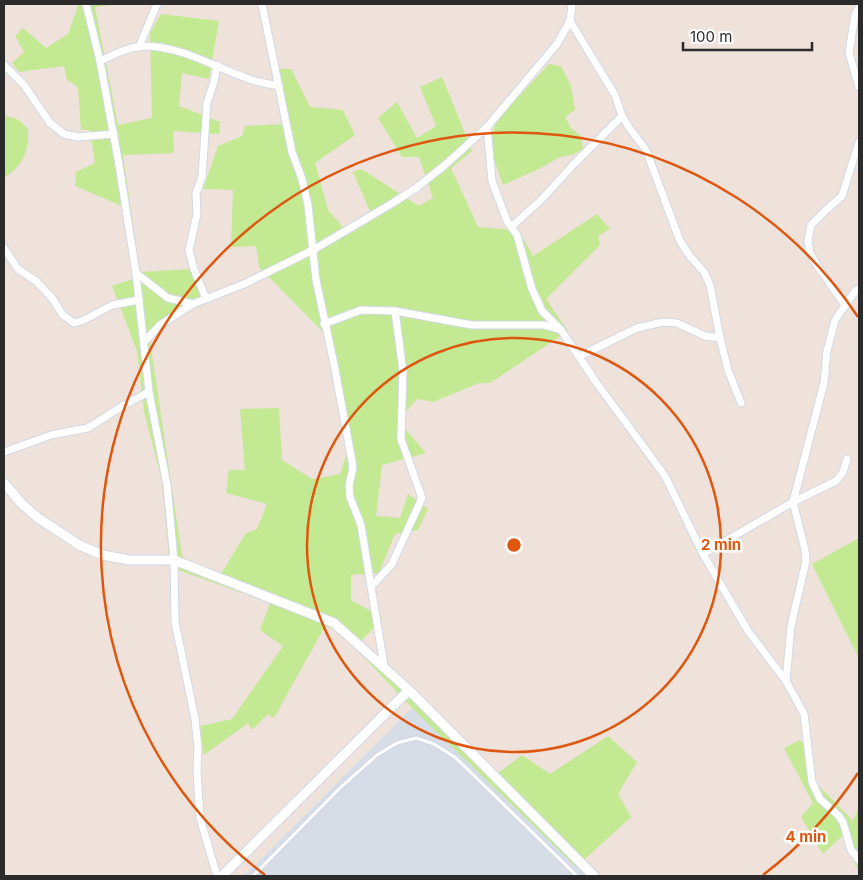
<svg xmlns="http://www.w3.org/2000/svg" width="863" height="880" font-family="Inter,sans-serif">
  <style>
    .airport { fill: #d7dde6 }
    .green { fill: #c3e993 }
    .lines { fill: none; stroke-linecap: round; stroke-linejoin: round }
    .service-casing { stroke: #d1d9e5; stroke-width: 5.5 }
    .minor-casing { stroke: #d1d9e5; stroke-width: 9 }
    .tertiary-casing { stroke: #d1d9e5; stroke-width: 11 }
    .service { stroke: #fff; stroke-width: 3 }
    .minor { stroke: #fff; stroke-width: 7 }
    .tertiary { stroke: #fff; stroke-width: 9 }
    .ring { fill: none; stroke: #df570e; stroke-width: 2.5 }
    .centre { fill: #df570e; stroke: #fff; stroke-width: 2.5 }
    .ring-label { font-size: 15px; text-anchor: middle; font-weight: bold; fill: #df570e; stroke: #fff; stroke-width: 5; stroke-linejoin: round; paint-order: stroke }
  </style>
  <rect width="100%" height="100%" fill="#eee2db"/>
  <polygon class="airport" points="412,708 430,723 586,876 244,876"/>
  <g class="green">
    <polygon points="79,4 117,4 95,7 118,125 152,118 150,33 161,14 219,21 209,79 182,73 179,106 220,122 219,134 173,131 174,153 123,155 140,272 193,269 206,304 176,316 150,341 182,556 202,569 221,574 246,533 257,529 267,504 226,493 229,470 245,470 240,409 279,408 282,460 312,479 340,474 352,439 325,334 259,267 256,246 231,247 233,190 203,189 218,146 242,136 245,126 290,124 279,69 291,69 310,107 343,110 355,135 315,163 328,210 349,234 373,218 353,172 361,169 419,206 433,198 419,157 402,157 378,118 397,102 417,138 436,126 420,87 442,77 472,151 451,168 478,227 519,231 533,256 597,214 610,229 598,236 600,245 546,299 568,331 490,383 479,383 433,402 417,399 398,421 426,453 382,465 376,516 400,518 408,494 428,509 418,530 395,534 379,573 351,575 351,600 383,618 361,641 497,774 522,755 550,774 608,736 637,762 618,794 631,817 576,867 412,708 339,631 325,626 274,718 268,714 252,730 248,723 204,755 200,726 232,719 283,646 260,630 270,603 170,567 162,481 144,412 137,351 112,286 133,279 122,206 75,186 76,172 95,163 90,130 81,130 78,87 67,80 64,66 19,72 12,63 24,52 15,36 23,28 46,48 68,34"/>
    <polygon points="549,64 561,66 571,86 575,110 565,117 571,128 581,136 583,149 572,155 560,157 537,170 503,185 494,160 492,134 496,121"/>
    <path d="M4,115L19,120L28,129C29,154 23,164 4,178Z"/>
    <polygon points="859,538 859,659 812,564"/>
    <polygon points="800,740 811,752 815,782 853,821 859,806 859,872 842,836 823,854 801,817 813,803 784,748"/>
  </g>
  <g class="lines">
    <g class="service-casing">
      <polyline id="service" points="253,876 340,788 377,755 397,743 416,738 434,744 456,758 577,876"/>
    </g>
    <g class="minor-casing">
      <g id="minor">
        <polyline points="86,4 100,61 119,165 136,273 149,392 167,485 174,560 175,622 195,719 198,748 197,771 200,818 217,876"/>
        <polyline points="262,4 292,152 302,179 308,205 316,280 334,364 353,467 349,486 350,497 361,525 384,666"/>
        <polyline points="859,7 855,14 849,53 859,87"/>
        <polyline points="570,21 615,95 622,116 628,126 646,150 680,241 689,255 704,272 710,285 720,338 728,370 741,403"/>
        <polyline points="139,47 157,4"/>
        <path d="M100,61C111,56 123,49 136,47C173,41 218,69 252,80C261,83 270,84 279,86"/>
        <polyline points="4,65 24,85 50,123 64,134 78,137 114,134"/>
        <polyline points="487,127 492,181 507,221 517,235 532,289 542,311 561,330 596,382 665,476 703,554 748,631 786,681 804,714 812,782 820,799 838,815 843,822 851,850 859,860"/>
        <polyline points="511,227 542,199 573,165 622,116"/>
        <polyline points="4,248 18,269 36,281 52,298 63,315 74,323 84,320 112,305 139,300"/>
        <polyline points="136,273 168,298 193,304"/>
        <polyline points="206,299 194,269 189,250 197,214 196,193 202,177 207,103 214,82 217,65"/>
        <polyline points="845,305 818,267 810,253 808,240 811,225 826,210 842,196 859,142"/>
        <polyline points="324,324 361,310 395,311 472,325 544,325 558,329"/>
        <polyline points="144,342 160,325 193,304 244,284 313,250 391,204 416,188 445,165 487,127 557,44 570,21 572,4"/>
        <polyline points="580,356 637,328 663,322 677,323 705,336 720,338"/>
        <polyline points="4,452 51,435 88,428 124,405 149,392"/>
        <polyline points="703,554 793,502 836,481 843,472 847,459"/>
        <polyline points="371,587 392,564 422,498 401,439 403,371 395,311"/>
        <polyline points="786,681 791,626 806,561 805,550 793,502 824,383 827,351 835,320 856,290 859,289"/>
      </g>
    </g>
    <g class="tertiary-casing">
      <g id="tertiary">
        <polyline points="4,483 22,504 38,518 81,546 103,555 129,560 174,560 334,623 409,690 594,876"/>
        <polyline points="222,876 409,690"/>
      </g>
    </g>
    <use href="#service" class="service"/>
    <use href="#minor" class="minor"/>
    <use href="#tertiary" class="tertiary"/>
  </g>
  <g class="ring">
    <circle cx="514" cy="545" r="207"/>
    <path d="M858 773A413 413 0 0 1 763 875M265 875A413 413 0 1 1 858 317"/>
  </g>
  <circle cx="514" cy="545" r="8" class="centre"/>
  <g class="ring-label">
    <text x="721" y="550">2 min</text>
    <text x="806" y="842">4 min</text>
  </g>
  <rect width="863" height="880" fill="none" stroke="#2b2b2b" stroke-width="10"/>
  <path d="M683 42v8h129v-8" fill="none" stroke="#2b2b2b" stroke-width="2.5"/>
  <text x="690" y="42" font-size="15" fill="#2b2b2b" stroke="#ffffff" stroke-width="4" paint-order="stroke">100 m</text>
</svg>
